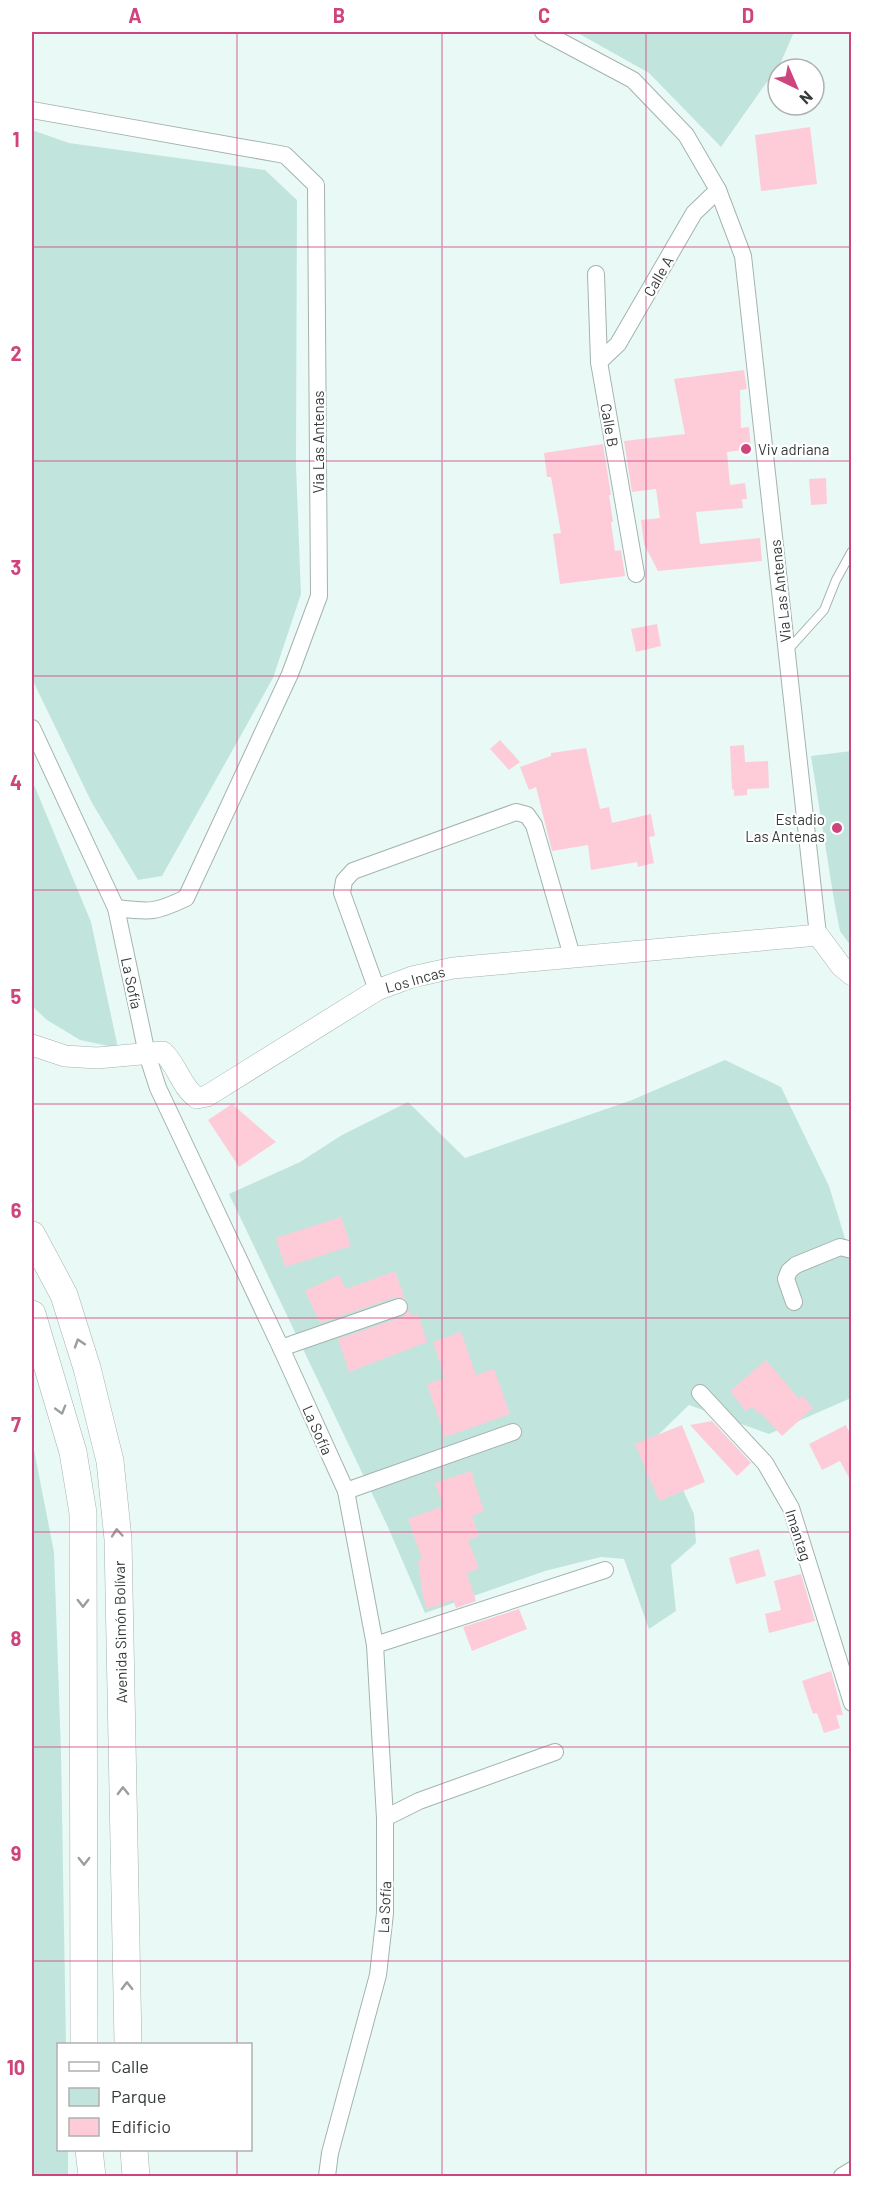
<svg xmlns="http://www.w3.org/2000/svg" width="883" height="2208" font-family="Barlow,sans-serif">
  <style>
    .green { fill: #c1e5dc }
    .building { fill: #fecbd9 }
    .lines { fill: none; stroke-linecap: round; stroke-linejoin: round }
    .service-casing { stroke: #a3b3af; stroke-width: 10 }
    .minor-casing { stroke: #a3b3af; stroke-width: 18 }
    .tertiary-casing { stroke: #a3b3af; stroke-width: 22 }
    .trunk-casing { stroke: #a3b3af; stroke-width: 28 }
    .service { stroke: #fff; stroke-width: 8 }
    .minor { stroke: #fff; stroke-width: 16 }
    .tertiary { stroke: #fff; stroke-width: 21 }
    .trunk { stroke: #fff; stroke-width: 27 }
    .oneway { stroke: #9a9e9c }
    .grid { fill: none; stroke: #ce447c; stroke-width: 1.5; stroke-opacity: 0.55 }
    .poi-dot { fill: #ce447c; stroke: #fff; stroke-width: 2 }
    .labels { text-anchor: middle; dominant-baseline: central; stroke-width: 4.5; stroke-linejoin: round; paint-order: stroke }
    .street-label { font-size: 15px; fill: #353c3a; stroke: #fff }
    .poi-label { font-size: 15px; fill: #353c3a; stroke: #fff; text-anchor: start }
    .neatline { fill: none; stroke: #ce447c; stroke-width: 2 }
    .grid-label { font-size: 20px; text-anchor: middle; font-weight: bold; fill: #ce447c }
  </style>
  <rect width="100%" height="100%" fill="#e9faf6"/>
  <g class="green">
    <polygon points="576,32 794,32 781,62 721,147 649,73"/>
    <polygon points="32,130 69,143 265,170 297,200 296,465 301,594 273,678 162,876 138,880 92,803 32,679"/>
    <polygon points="851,751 852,751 851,946 840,931 834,900 811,756"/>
    <polygon points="32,780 91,922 118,1048 80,1040 47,1020 32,1006"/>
    <polygon points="725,1060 781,1087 829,1186 851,1258 851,1398 769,1434 689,1405 658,1435 694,1514 696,1543 671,1565 676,1611 649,1629 624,1559 601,1557 545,1571 425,1613 387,1525 229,1194 300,1162 342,1135 408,1102 465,1158 632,1100"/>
    <polygon points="32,1440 54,1552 61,1751 66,2044 58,2044 58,2150 68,2150 68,2176 32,2176"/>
  </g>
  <g class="building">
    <polygon points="810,127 817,184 761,191 755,135"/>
    <polygon points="744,370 747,389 740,390 741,428 749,427 751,449 727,452 730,485 745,483 747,499 742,499 743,508 696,512 700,544 760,538 762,561 658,571 644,544 641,520 660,518 656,489 632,492 624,441 685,434 674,379"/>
    <polygon points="603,444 611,495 609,495 613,522 611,522 615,551 621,550 625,576 560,584 553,534 561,533 551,477 547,477 544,453"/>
    <polygon points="826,478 827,504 811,505 809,479"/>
    <polygon points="657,624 661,646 636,652 631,629"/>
    <polygon points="500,740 520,762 509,770 490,749"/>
    <polygon points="744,745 745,762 768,761 769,788 747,789 747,795 734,796 734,789 732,790 730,746"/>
    <polygon points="586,748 600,809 609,807 612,823 651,814 655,836 649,837 654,863 638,867 637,862 591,870 588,845 552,851 536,787 529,790 520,767 551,756 551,753"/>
    <polygon points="232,1104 276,1142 239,1167 208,1120"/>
    <polygon points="341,1217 351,1246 285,1267 276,1238"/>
    <polygon points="395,1271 405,1299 396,1297 320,1323 305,1291 339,1275 346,1289"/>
    <polygon points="409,1310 411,1316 418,1314 427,1342 349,1372 338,1339 402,1317"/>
    <polygon points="461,1332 476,1375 494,1369 510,1414 445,1437 427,1384 445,1378 433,1342"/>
    <polygon points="766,1360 799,1399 803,1396 813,1408 782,1436 761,1413 759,1414 752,1406 746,1411 730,1391"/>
    <polygon points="712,1421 751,1463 737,1476 690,1425"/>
    <polygon points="682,1425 705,1482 659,1501 635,1444"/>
    <polygon points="846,1425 852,1438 852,1483 840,1461 822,1470 809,1444"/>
    <polygon points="471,1471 484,1511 472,1516 479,1536 468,1540 479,1568 467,1573 476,1601 456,1608 453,1600 427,1609 423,1596 418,1561 422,1559 408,1519 443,1506 435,1483"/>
    <polygon points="759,1549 766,1576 736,1584 729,1558"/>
    <polygon points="801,1574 815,1621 769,1633 765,1614 781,1610 774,1581"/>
    <polygon points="519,1609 527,1629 472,1651 463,1627"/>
    <polygon points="831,1671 843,1715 836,1715 840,1728 824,1733 817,1713 813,1714 802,1681"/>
  </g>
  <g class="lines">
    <g class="service-casing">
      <polyline id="service" points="787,651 824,610 836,580 852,551"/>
    </g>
    <g class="minor-casing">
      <g id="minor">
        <polyline points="543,32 633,80 686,135 718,190 743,256 818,935"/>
        <path d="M32,110L285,155L316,185L319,596L290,674L186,898C155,913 150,912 116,908"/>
        <polyline points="596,274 599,362 636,574"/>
        <polyline points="599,362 618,344 694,213 718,190"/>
        <polyline points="32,728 116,908 147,1054 158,1088 281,1348 346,1491 375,1645 385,1818 385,1913 378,1975 330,2153 327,2176"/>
        <polyline points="377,990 342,893 344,881 353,871 516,812 527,815 534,825 572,956"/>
        <polyline points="794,1302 786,1279 789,1271 796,1265 840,1247 852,1250"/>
        <polyline points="281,1348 399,1307"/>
        <polyline points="700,1393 765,1463 791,1508 852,1703"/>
        <polyline points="346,1491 513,1432"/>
        <polyline points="375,1645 605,1570"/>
        <polyline points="385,1818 419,1801 555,1752"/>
        <polyline points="842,2176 852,2170"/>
      </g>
    </g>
    <g class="tertiary-casing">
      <path id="tertiary" d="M32,1045L65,1056L97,1058L163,1052C178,1066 181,1087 197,1098L207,1096L377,990L412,977L453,968L818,935L841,966L852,975"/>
    </g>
    <g class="trunk-casing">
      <g id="trunk">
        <polyline points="32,1235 64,1295 87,1368 110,1461 118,1539 128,2044"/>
        <polyline points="32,1314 73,1452 83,1513 84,2044"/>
        <polyline points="89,2150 92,2176"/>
        <polyline points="134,2150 136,2176"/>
      </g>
    </g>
    <use href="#service" class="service"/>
    <use href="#minor" class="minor"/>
    <use href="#tertiary" class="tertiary"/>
    <use href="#trunk" class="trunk"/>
  </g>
  <defs><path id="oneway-chevron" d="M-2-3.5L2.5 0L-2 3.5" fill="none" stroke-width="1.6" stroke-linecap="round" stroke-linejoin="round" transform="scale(1.5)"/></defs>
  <g class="oneway">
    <use href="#oneway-chevron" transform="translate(79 1343) rotate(-108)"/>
    <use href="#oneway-chevron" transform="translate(61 1410) rotate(74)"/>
    <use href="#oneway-chevron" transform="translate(117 1533) rotate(-95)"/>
    <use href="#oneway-chevron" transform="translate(83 1603) rotate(90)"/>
    <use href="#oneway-chevron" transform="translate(123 1791) rotate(-91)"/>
    <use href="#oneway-chevron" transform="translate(84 1861) rotate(90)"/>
    <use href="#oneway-chevron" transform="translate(127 1986) rotate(-91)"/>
  </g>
  <path class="grid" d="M237,32V2044M442,32V2176M646,32V2176M32,247H852M32,461H852M32,676H852M32,890H852M32,1104H852M32,1318H852M32,1532H852M32,1747H852M32,1961H852M237,2150V2176"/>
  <g class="poi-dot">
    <circle cx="746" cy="449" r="6"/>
    <circle cx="837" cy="828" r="6"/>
  </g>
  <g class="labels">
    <g class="street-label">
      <text transform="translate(658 276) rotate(-60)">Calle A</text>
      <text transform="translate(610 425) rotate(80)">Calle B</text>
      <text transform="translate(318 442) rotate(-90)">Via Las Antenas</text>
      <text transform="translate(780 591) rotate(-96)">Via Las Antenas</text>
      <text transform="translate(415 979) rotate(-16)">Los Incas</text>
      <text transform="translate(132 983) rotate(78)">La Sofía</text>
      <text transform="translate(318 1430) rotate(66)">La Sofía</text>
      <text transform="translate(799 1535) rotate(72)">Imantag</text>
      <text transform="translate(120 1632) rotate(-91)">Avenida Simón Bolívar</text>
      <text transform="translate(384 1907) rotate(-87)">La Sofía</text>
    </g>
    <g class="poi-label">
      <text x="758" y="449">Viv adriana</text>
      <text x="825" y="819" text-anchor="end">Estadio<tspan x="825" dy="17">Las Antenas</tspan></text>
    </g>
  </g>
  <rect width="883" height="2208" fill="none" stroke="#ffffff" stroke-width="66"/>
  <rect x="57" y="2043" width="195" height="108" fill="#ffffff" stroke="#aeb1b0" stroke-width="1.5"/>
  <rect x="69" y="2062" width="30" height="9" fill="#ffffff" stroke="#aeb1b0" stroke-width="1.5"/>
  <text x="111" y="2073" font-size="18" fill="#353c3a">Calle</text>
  <rect x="69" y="2088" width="30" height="18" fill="#c1e5dc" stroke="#aeb1b0" stroke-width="1.5"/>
  <text x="111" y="2103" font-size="18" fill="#353c3a">Parque</text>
  <rect x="69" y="2118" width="30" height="18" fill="#fecbd9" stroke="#aeb1b0" stroke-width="1.5"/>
  <text x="111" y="2133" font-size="18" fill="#353c3a">Edificio</text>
  <g transform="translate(796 87) rotate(136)"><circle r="28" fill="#ffffff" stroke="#aeb1b0" stroke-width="1.5"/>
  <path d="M0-4.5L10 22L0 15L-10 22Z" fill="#ce447c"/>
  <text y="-9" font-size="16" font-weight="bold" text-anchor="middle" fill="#353c3a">N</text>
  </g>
  <rect x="33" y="33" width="817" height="2142" class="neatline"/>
  <g class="grid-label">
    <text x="135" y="23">A</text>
    <text x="339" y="23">B</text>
    <text x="544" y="23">C</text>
    <text x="748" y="23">D</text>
    <text x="16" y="147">1</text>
    <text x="16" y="361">2</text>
    <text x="16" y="575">3</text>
    <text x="16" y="790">4</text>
    <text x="16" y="1004">5</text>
    <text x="16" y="1218">6</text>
    <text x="16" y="1432">7</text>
    <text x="16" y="1646">8</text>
    <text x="16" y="1861">9</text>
    <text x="16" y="2075">10</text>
  </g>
</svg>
